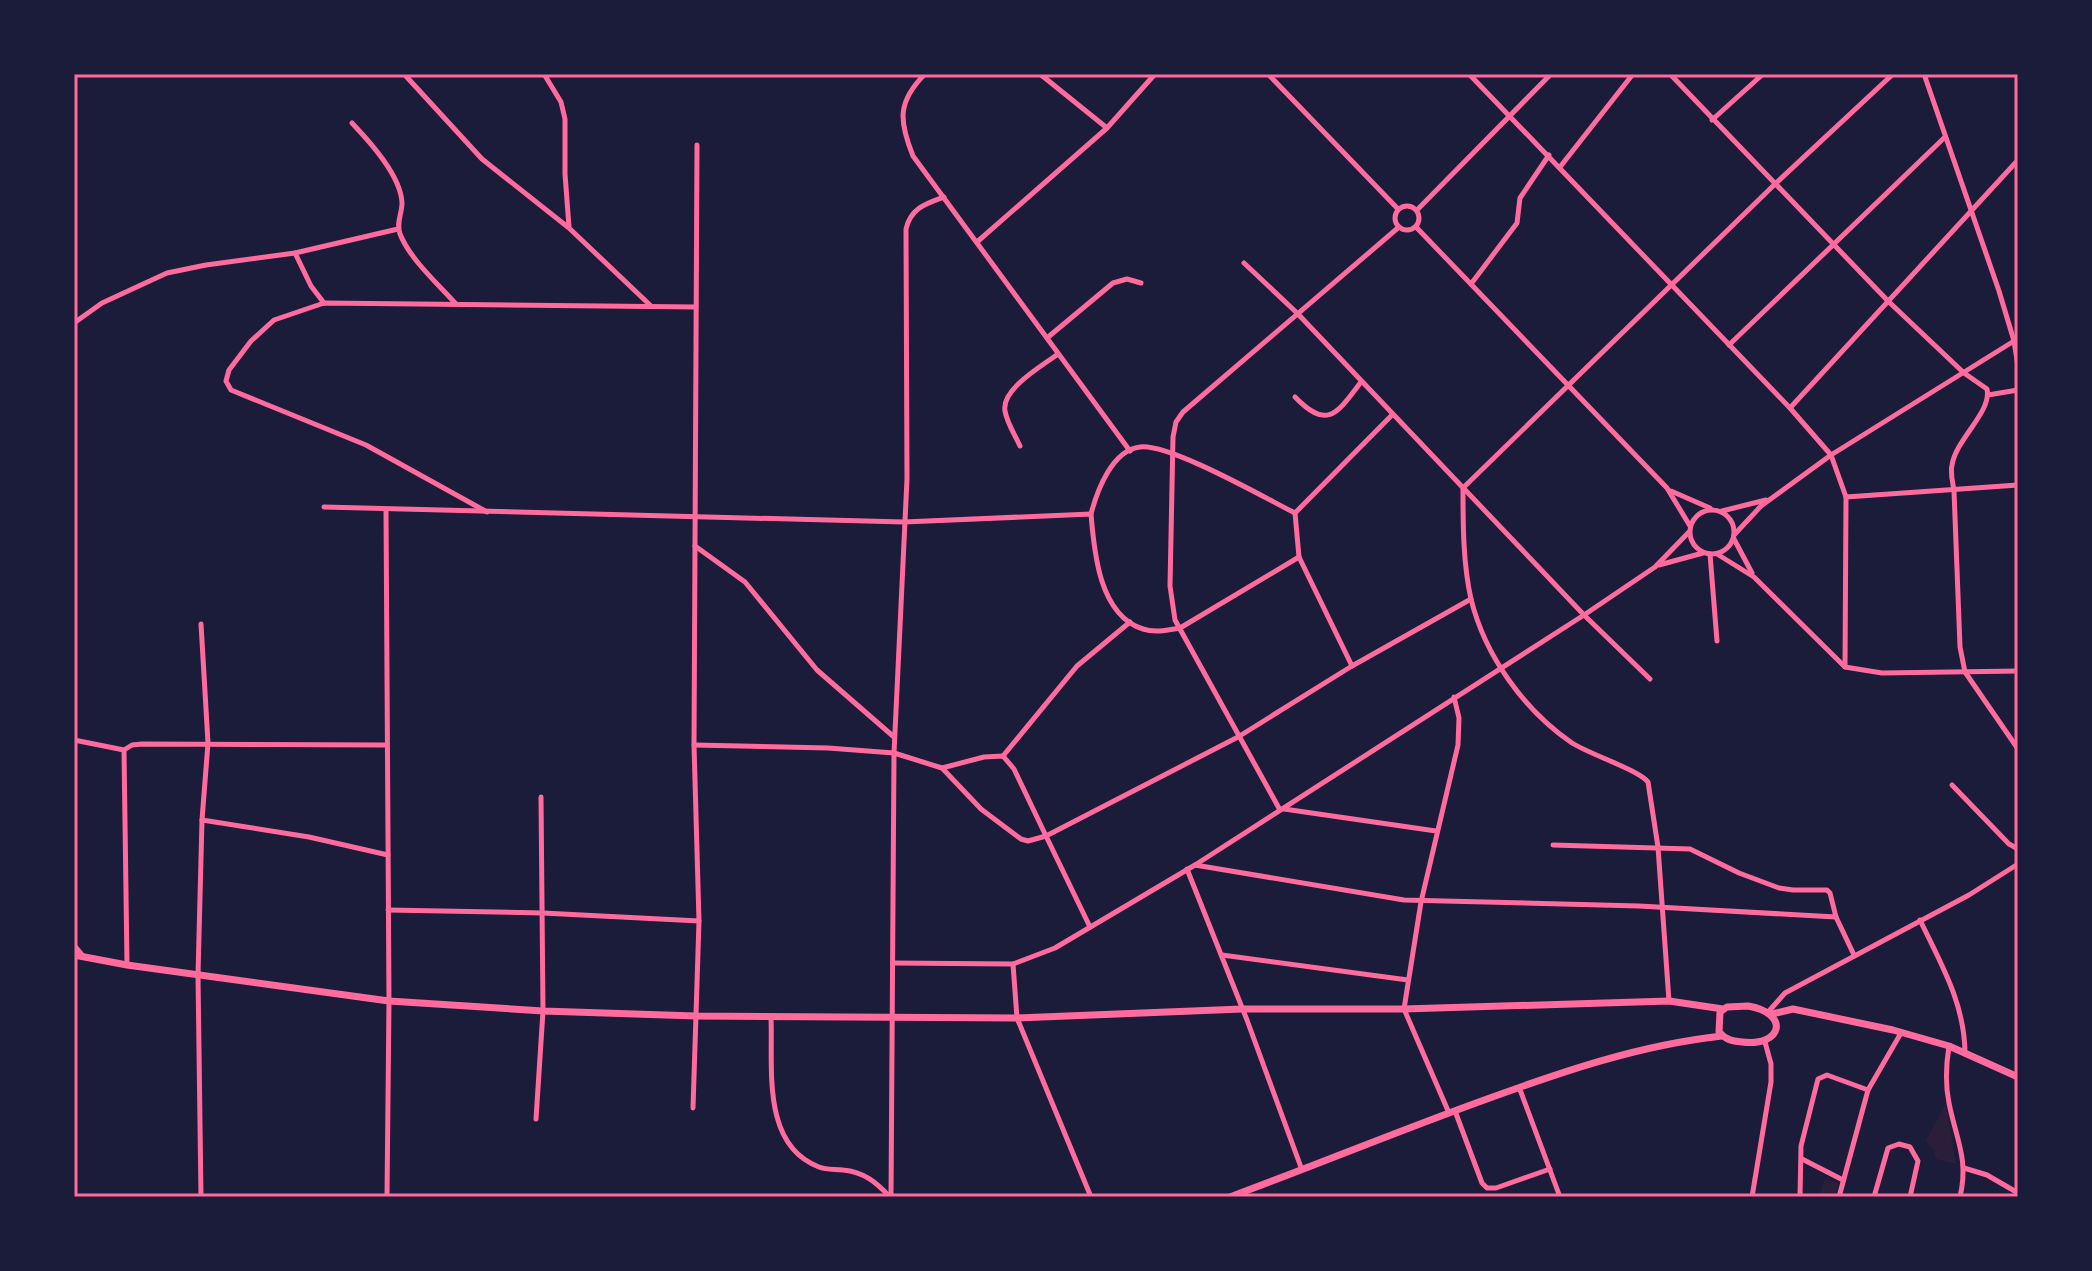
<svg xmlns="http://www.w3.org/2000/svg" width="2092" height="1271" font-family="Arial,sans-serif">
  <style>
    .green { fill: #2a1e3b }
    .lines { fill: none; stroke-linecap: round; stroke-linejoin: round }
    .minor { stroke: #ff6b9d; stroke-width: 5 }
    .secondary { stroke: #ff6b9d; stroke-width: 7 }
    .neatline { fill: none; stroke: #ff6b9d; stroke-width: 3 }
  </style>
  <rect width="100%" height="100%" fill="#1b1b3a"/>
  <g class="green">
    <polygon points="1946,1103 1956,1164 1936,1159 1934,1150 1926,1141"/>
    <polygon points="1825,1179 1839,1183 1835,1197 1819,1197"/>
  </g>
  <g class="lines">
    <g class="minor">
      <polyline points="404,74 482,159 569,228 651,306"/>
      <polyline points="544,74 561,102 565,119 565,174 569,227"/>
      <path d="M925,74C897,102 899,121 913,156L1130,451"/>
      <polyline points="1040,74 1107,128"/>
      <polyline points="1268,74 1398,209"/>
      <polyline points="1469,74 1790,408 1831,455 1846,497 2018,485"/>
      <path d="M1670,74L1888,301L1964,373L1987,389C1992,412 1956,439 1952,465C1950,474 1953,483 1954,491L1960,647L1965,672L2018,749"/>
      <polyline points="1924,74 1999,291 2014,341 2018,366"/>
      <polyline points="1712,120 1763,74"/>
      <path d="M352,123C370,142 401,176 402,203C402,214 396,222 400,234C410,259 437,283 455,303"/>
      <polyline points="1560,167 1633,74"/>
      <circle cx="1407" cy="218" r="12"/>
      <polyline points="1417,210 1551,74"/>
      <polyline points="1416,227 1667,488 1690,526"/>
      <polyline points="977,242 1107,128 1155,74"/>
      <polyline points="295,253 311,286 324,303"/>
      <polyline points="1244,263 1297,313 1584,615 1650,679"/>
      <polyline points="1471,284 1517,223 1520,198 1549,155"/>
      <polyline points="74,323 102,303 167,273 206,265 295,253 398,229"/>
      <polyline points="1047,338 1113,283 1127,279 1141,283"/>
      <polyline points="1729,345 1944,138"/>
      <polyline points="1988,395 2018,390"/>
      <path d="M1295,397C1328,431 1337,413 1361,382"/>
      <polyline points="1790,408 2018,160"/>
      <path d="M1020,446C1015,435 1007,423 1005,411C1001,389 1042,366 1058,354"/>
      <polyline points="1671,491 1710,508"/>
      <path d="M324,507L904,522L1091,514C1094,551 1099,615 1143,629C1155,633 1168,630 1180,628L1299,557"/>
      <polyline points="386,509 389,1001 387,1197"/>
      <circle cx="1712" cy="532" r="22"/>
      <polyline points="1722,511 1766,500"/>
      <polyline points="487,512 366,445 231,390 226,381 229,370 251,341 274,320 324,303 696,307"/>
      <path d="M1091,514C1097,491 1112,450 1140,447C1169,443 1265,498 1295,513"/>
      <polyline points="1734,535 1761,506 1831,455 2014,341"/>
      <polyline points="1734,539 1752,573"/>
      <polyline points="695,546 745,582 817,670 894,737"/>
      <polyline points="1710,554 1717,641"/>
      <polyline points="1717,554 1754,577 1845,667 1882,673 2018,671"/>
      <polyline points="1659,565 1703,553"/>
      <polyline points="1352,666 1299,557 1295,513 1392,415"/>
      <polyline points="1845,667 1846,497"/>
      <polyline points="74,740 124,750"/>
      <polyline points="694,745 828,748 894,753 942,768 981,809 1021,839 1028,841 1046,836 1014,769 1003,756 984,757 942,768"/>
      <polyline points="1003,756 1077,666 1130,622"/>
      <polyline points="1952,785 2009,844 2018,849"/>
      <polyline points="1284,809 1436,831"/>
      <polyline points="1280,810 1175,620 1170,586 1173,437 1176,422 1183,412 1399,227"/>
      <polyline points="202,820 309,837 388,855"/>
      <polyline points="1553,845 1690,849 1739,873 1779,888 1793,890 1827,890 1830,893 1836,917"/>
      <polyline points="1195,865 1404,900 1639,906 1836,917 1854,955"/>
      <polyline points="1187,869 1247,1020 1302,1170"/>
      <polyline points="388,910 543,913 699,921"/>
      <path d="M1920,920C1941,964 1965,1004 1965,1054"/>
      <polyline points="1090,927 1046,836 1238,737 1352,666 1471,599"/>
      <polyline points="74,945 83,956"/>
      <polyline points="1222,955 1408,980"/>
      <polyline points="893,963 1013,964 1055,948 1195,865 1584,615 1655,567 1689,532"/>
      <polyline points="1013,964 1017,1018 1091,1197"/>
      <polyline points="127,965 124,750 132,745 142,744 386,745"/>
      <path d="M1669,1001L1658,847L1648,782C1639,770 1591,755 1572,743C1524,710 1485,656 1471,599C1463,564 1463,524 1463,488L1774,185L1893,74"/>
      <polyline points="1769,1011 1785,993 1969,895 2018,864"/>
      <path d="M771,1018C773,1067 761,1145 819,1167C826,1170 835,1169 843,1170C864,1172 876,1182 890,1197"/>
      <path d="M1949,1046C1946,1065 1945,1084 1949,1103C1956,1139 1969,1159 1960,1197"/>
      <polyline points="1519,1087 1560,1197"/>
      <polyline points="1868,1090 1901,1033"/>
      <polyline points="693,1108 699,921 694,745 697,145"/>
      <polyline points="1455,1111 1482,1183 1487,1188 1496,1188 1550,1169"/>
      <polyline points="1449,1113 1404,1009 1421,902 1458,745 1459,718 1454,697"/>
      <polyline points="536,1119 543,1011 541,797"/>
      <polyline points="1802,1159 1843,1180"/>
      <polyline points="1964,1168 1987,1175 2018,1193"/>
      <polyline points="201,1197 198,975 202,820 208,743 201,624"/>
      <path d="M891,1197L894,753L907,479L906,229C911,208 925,204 944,197"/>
      <polyline points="1752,1197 1771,1082 1771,1064 1765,1042"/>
      <polyline points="1800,1197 1801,1146 1818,1079 1827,1075 1868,1090 1839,1197"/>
      <polyline points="1874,1197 1888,1148 1899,1144 1910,1147 1918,1161 1910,1197"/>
    </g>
    <g class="secondary">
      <polyline points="74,955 127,965 389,1001 543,1011 696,1016 1017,1018 1242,1009 1404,1009 1669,1001 1723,1009"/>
      <path d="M1748,1006C1790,1013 1783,1047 1742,1042C1732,1041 1726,1040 1719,1032L1720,1012L1727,1007Z"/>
      <polyline points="1772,1014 1793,1009 1893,1030 1949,1046 2018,1077"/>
      <path d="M1230,1197C1316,1165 1401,1130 1487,1099C1564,1071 1640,1045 1722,1036"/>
    </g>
  </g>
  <rect width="2092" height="1271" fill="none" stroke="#1b1b3a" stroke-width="152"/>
  <rect x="76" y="76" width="1940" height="1119" class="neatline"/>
</svg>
